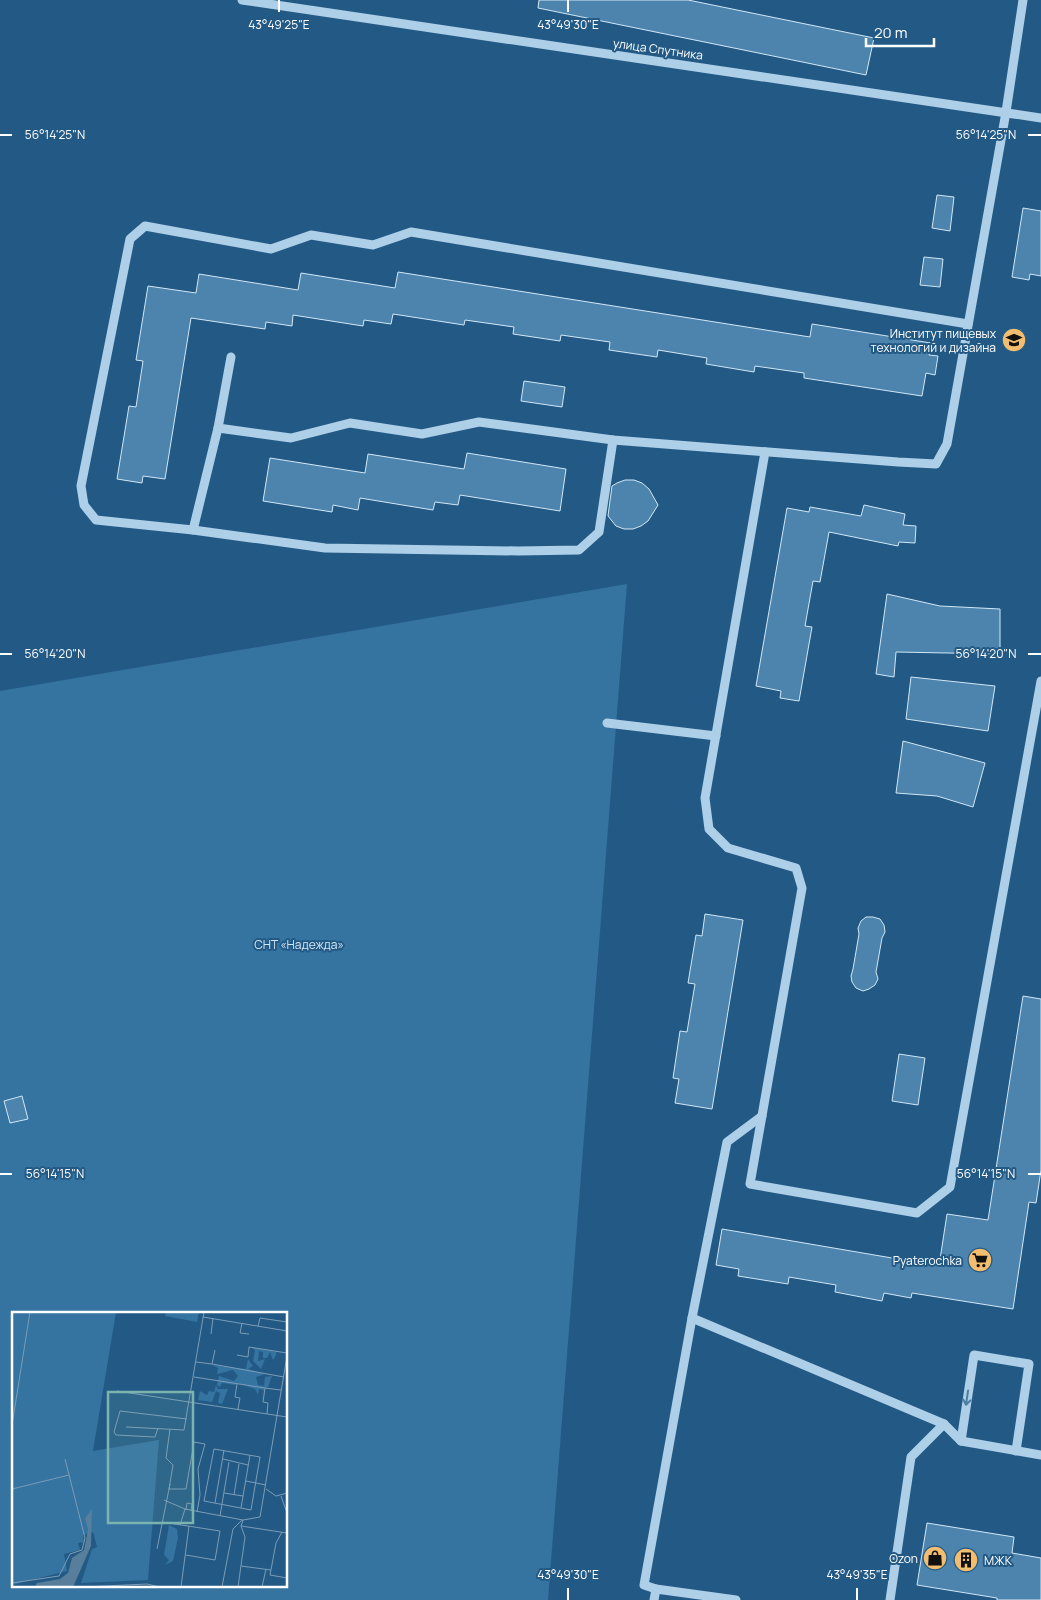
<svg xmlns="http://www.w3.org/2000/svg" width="1041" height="1600" font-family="Manrope,sans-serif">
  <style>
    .green { fill: #3573a1; fill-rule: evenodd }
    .building { fill: #4c84ad; stroke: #d1e7f6 }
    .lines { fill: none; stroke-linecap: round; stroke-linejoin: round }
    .minor { stroke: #adcfe8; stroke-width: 9 }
    .oneway { stroke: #4c7da3 }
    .ticks { fill: none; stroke: #fff; stroke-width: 2 }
    .labels { text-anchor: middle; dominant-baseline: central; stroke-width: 4; stroke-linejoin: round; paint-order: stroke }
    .street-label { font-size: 12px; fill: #fff; stroke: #235a85 }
    .poi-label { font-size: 12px; fill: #fff; stroke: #235a85; text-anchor: end }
    .park-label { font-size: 12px; fill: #d1e7f6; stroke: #235a85 }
    .inset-road { fill: none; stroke: #7b9cb6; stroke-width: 1 }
    .view { fill: #7bb4af; fill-opacity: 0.15; stroke: #7bb4af; stroke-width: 2.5 }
    .inset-edge { fill: none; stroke: #fff; stroke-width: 2.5 }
    .ticks-label { font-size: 12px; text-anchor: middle; fill: #fff; stroke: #235a85; stroke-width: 4; stroke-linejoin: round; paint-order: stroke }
  </style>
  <rect width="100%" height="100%" fill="#235a85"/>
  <path class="green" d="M627,584L548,1600H0V691ZM14,1314H286V1586H14Z"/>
  <g class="building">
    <polygon points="539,0 688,0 874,38 866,75 538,8"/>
    <polygon points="937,195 954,197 950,231 932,228"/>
    <polygon points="1023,208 1041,211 1041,276 1030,274 1029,280 1012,277"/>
    <polygon points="924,257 943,259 940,287 920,285"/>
    <polygon points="398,272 810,337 812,324 931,343 929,355 938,356 935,375 926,373 922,396 804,378 804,373 755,366 754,372 706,364 707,358 658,350 657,357 609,350 610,342 561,335 560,341 513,334 514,327 465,320 464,325 393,314 391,324 364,320 363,326 293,315 292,326 266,322 265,329 191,318 165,479 143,476 142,483 117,479 129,406 136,407 143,361 136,360 148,286 196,293 199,274 298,290 301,273 395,288"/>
    <polygon points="524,381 565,387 562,407 521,401"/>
    <polygon points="467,453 566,469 560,511 460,495 458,505 435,502 433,510 360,498 358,510 333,505 332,512 263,501 270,458 365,473 368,454 464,469"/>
    <polygon points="625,480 634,480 642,483 649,489 658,505 648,521 641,526 633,529 624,529 616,526 608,516 612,486 617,483"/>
    <polygon points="864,505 905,514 903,525 916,526 915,543 899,542 898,546 829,532 820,582 813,581 805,626 812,627 799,701 780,698 781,691 756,686 787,508 809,512 810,507 861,516"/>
    <polygon points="887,594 940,606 1000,609 1000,654 896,652 894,677 876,674"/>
    <polygon points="911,677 995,686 988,731 906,719"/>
    <polygon points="903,741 985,763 973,807 937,796 896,793"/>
    <polygon points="705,914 743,920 712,1109 675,1103 679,1079 673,1078 680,1031 687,1032 695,984 688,983 696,935 702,936"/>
    <polygon points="866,917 873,917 880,919 884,925 885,932 882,938 876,972 878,979 875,985 869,989 863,991 856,988 852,982 851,976 853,969 859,934 858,928 861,921"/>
    <polygon points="1023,996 1041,999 1041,1170 1036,1203 1029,1202 1013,1309 912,1293 911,1298 884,1293 882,1301 835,1292 836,1285 789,1277 788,1284 738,1276 739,1269 716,1265 722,1229 939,1266 947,1214 988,1220"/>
    <polygon points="899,1054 925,1058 918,1105 892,1101"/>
    <polygon points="22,1096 28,1119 10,1123 4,1101"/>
    <polygon points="927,1523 1014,1537 1012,1553 1041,1558 1041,1600 997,1600 997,1598 917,1585"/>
  </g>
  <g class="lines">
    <g class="minor">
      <polyline points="242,0 1041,118"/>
      <polyline points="218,428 291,438 350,423 422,434 479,422 613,440 898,462 936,464 947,444 1006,112 1023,0"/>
      <polyline points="613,440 599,532 579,550 518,551 325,548 193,530 96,520 84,505 81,486 130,239 145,226 271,249 311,235 373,245 411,232 968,324"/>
      <polyline points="765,452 705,798 709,829 728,848 796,868 802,888 750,1184 917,1213 950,1187 1041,681"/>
      <polyline points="193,530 218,428 231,357"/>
      <polyline points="607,723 716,736"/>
      <polyline points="692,1318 944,1424"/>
      <polyline points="961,1441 974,1355 1029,1364 1016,1451"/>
      <polyline points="654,1600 656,1589"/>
      <polyline points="736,1600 656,1589 644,1585 692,1318 727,1142 762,1116"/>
      <polyline points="890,1600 911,1457 944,1424 961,1441 1041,1455"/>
    </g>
  </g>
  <defs><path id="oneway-shaft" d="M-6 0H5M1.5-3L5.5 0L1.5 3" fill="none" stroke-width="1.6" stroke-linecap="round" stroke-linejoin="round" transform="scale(1.25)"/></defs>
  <use class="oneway" href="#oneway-shaft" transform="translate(967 1398) rotate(98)"/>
  <path class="ticks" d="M279,0V12M568,0V12M0,135H12M1028,135H1041M0,654H12M1028,654H1041M0,1174H12M1028,1174H1041M568,1588V1600M857,1588V1600"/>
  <defs>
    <g id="university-disc" transform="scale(1.25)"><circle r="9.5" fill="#f3bd70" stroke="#235a85"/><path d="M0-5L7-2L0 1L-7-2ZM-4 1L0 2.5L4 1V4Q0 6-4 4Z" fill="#111"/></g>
    <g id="supermarket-disc" transform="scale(1.25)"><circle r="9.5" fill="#f3bd70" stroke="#235a85"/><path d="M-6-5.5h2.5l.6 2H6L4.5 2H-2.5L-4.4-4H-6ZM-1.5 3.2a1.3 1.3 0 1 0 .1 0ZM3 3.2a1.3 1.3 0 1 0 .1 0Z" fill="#111"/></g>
    <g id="shop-disc" transform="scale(1.25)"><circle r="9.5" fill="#f3bd70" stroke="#235a85"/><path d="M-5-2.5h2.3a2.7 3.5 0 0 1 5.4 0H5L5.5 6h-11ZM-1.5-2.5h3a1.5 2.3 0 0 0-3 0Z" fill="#111"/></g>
    <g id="building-disc" transform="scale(1.25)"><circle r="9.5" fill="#f3bd70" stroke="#235a85"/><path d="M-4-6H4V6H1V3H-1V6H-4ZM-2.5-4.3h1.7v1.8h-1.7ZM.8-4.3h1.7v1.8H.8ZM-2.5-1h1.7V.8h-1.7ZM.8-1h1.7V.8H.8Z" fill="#111"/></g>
  </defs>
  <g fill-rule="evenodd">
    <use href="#university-disc" x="1014" y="340"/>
    <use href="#supermarket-disc" x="980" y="1260"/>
    <use href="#shop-disc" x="935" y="1558"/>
    <use href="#building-disc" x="966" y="1560"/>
  </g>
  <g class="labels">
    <g class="street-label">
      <text transform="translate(658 49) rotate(8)">улица Спутника</text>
    </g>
    <g class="poi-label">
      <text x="996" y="333">Институт пищевых<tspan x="996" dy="14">технологий и дизайна</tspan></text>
      <text x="962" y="1260">Pyaterochka</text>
      <text x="918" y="1558">Ozon</text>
      <text x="984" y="1560" text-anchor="start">МЖК</text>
    </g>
    <g class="park-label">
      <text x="299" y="944">СНТ «Надежда»</text>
    </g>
  </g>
  <g transform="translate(12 1312)">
    <rect width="275" height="275" fill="#235a85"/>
    <path d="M0,0H104L81,139L147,128L136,268L69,271L80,237L85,235L81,220L71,223L72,230L66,231L68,238L52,242L55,259L0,273ZM154,0H187L185,10L153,4ZM239,35L264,40V43L261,48L258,40L255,46H251V40L247,39L246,49L253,47L249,57L241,49L243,38ZM236,47L241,54L236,57L253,62L244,65L246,73L252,74L253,65L260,64L256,75L252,76L250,88L251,78L247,77L246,83L243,77L225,71L223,73L210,71L208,75L205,73L207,64L222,69L226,64L221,58L205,62L206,56L200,53L234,57ZM204,73L206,77H216L210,92L206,91L208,81L204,79L200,90L186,88L188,79L195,83L197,79L202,80ZM157,213L165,217L166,226L161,249L153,253L157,248L152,243Z" fill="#3573a1"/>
    <path d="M80,197L79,234L61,275H23L25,271L48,267L56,261L60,246L72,238L76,218L73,206Z" fill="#577e9b"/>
    <path class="inset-road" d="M191,5L275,19M230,11L228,21L237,22M246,14L248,6L275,10M199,22L201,6M225,43L236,45L237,35L275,41M184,50L200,52L203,38M200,52L272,65M182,65L253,76M225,72L223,85L228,86L226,97M105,79L275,105M255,102L256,91L251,90L253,76L269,78M0,113L18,0M114,115L172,118L192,0M146,116L143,125L104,123L102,120L108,99L175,107M158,117L154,146L161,153L157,177H174L182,130L193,132L186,157L188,183L185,200M202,137L248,145L239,198L192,189ZM211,147L236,153M234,169L254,173M0,177L57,163M254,177L264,184L275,181M212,181L231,184M222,183L227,152M269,184L275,201M152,188L173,197M203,191L212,138M229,196L238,143M174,198L175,191L180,192L179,199M208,204L217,150M231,208L229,214L275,221M150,210L208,219L203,248L174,243M168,213L173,197L231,208L248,205L275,44M270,220L264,231L258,263L275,266M145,237L158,172M229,254L259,258M0,271L47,264L58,242L70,238L73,226L53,147M71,275L135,272L148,275M169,275L177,214M210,275L221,217L230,208M226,275L233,225L229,214M250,275L254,257"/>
    <path class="view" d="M96,80H181V211H96Z"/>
    <rect width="275" height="275" class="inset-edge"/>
  </g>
  <g class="ticks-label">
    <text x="279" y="29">43°49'25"E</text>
    <text x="568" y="29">43°49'30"E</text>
    <text x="55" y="139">56°14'25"N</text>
    <text x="986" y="139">56°14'25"N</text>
    <text x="55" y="658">56°14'20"N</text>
    <text x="986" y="658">56°14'20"N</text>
    <text x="55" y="1178">56°14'15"N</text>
    <text x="986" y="1178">56°14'15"N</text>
    <text x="568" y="1579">43°49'30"E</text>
    <text x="857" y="1579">43°49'35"E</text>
  </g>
  <path d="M866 38v8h68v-8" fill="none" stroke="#ffffff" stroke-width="2.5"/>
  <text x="874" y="38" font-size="15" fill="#ffffff" stroke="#235a85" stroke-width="4" paint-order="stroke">20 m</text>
</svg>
